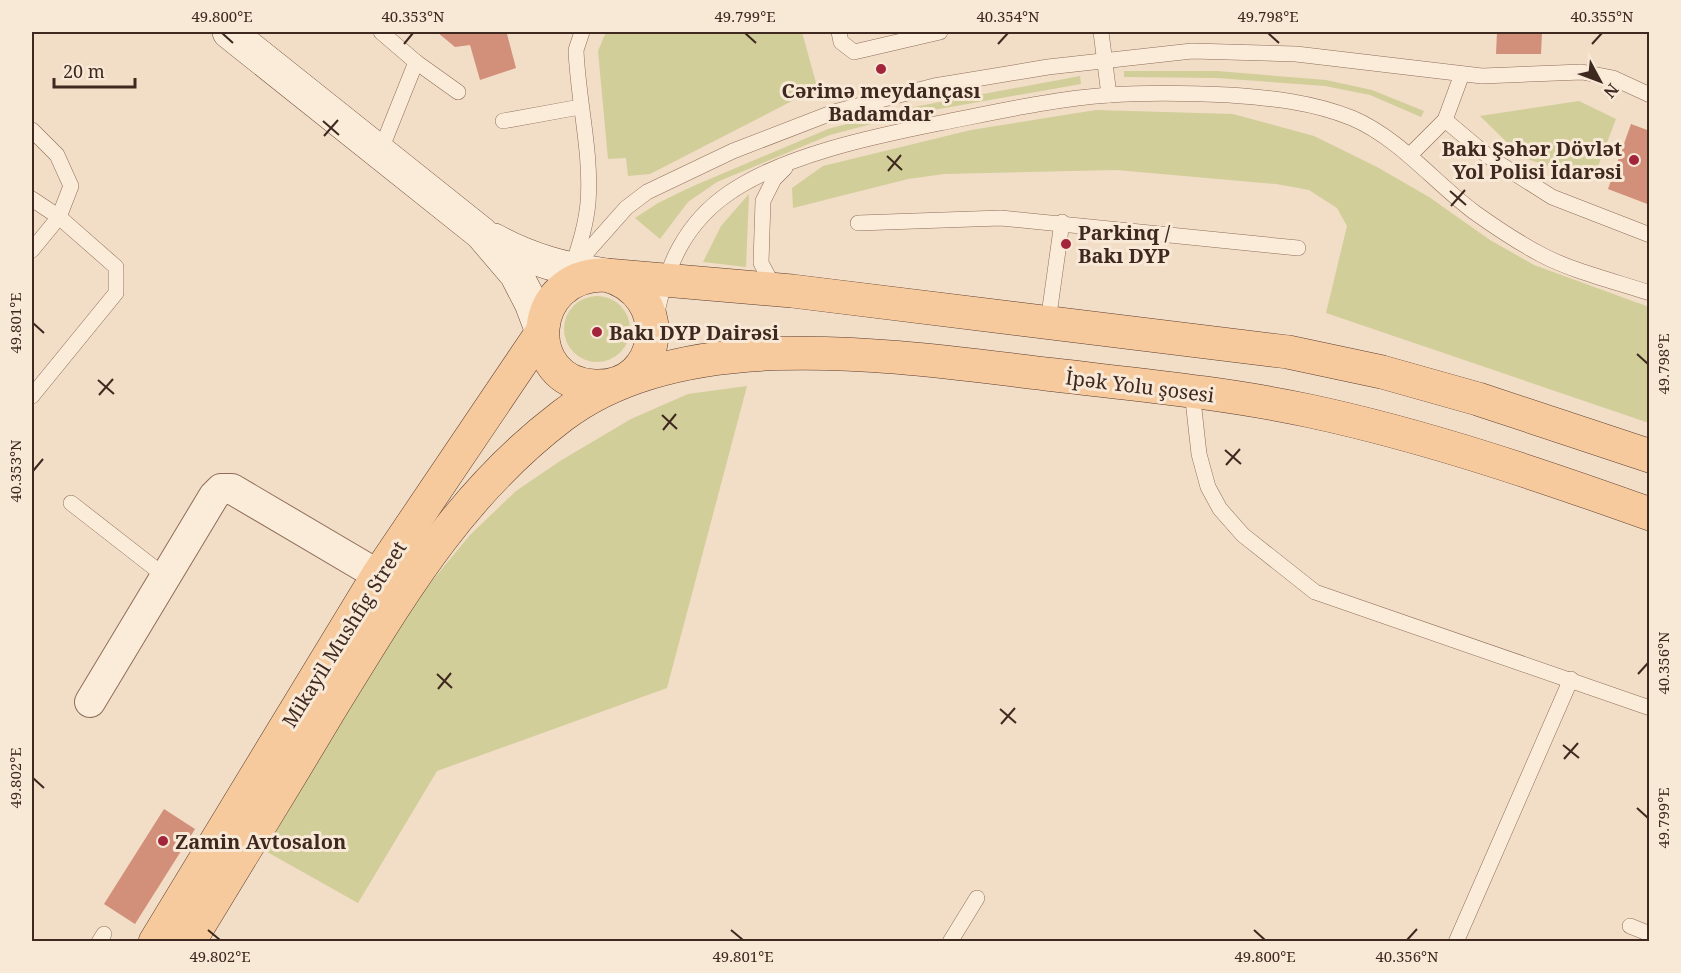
<svg xmlns="http://www.w3.org/2000/svg" width="1681" height="973" font-family="'Noto Serif',serif">
  <style>
    .green { fill: #d1ce99 }
    .building { fill: #d28f79 }
    .lines { fill: none; stroke-linecap: round; stroke-linejoin: round }
    .lane-casing { stroke: #8f6d5a; stroke-width: 16 }
    .street-casing { stroke: #8f6d5a; stroke-width: 32 }
    .secondary-casing { stroke: #714e3d; stroke-width: 34 }
    .primary-casing { stroke: #5c3c2e; stroke-width: 34 }
    .lane { stroke: #fbecda; stroke-width: 15 }
    .street { stroke: #fbecda; stroke-width: 30 }
    .secondary { stroke: #fbecda; stroke-width: 33 }
    .primary { stroke: #f6ca9c; stroke-width: 33 }
    .ticks { fill: none; stroke: #3e281f; stroke-width: 2 }
    .poi-dot { fill: #a2253c; stroke: #f8e8d6; stroke-width: 2 }
    .labels { text-anchor: middle; dominant-baseline: central; stroke-width: 6; stroke-linejoin: round; paint-order: stroke }
    .poi-label { font-size: 20px; font-weight: bold; fill: #3e281f; stroke: #f8e8d6; text-anchor: start }
    .street-label { font-size: 20px; fill: #3e281f; stroke: #f8e8d6 }
    .neatline { fill: none; stroke: #3e281f; stroke-width: 2 }
    .ticks-label { font-size: 15px; text-anchor: middle; fill: #3e281f }
  </style>
  <rect width="100%" height="100%" fill="#f2ddc6"/>
  <g class="green">
    <polygon points="606,32 802,32 819,94 796,99 650,174 628,176 626,158 608,159 598,51"/>
    <polygon points="1124,71 1217,71 1326,80 1372,90 1424,111 1421,117 1370,95 1325,86 1216,78 1124,77"/>
    <polygon points="1080,76 1081,84 905,115 830,135 717,182 688,202 660,239 635,218 658,203 691,187 828,129 903,109"/>
    <polygon points="1579,101 1616,119 1592,182 1522,157 1480,116"/>
    <polygon points="1096,110 1233,114 1314,136 1377,167 1429,197 1490,240 1534,265 1649,307 1649,423 1326,313 1347,226 1337,208 1309,190 1276,184 1116,170 944,174 908,179 793,208 792,188 823,166 971,130"/>
    <polygon points="749,194 746,267 703,262 721,226"/>
    <circle cx="597" cy="329" r="33"/>
    <polygon points="747,386 667,688 437,771 358,903 260,848 417,599 470,535 516,491 560,461 631,419 688,394"/>
  </g>
  <g class="building">
    <polygon points="437,32 513,32 507,34 516,68 480,80 470,45 455,47"/>
    <polygon points="1497,32 1542,32 1541,54 1496,54"/>
    <polygon points="1631,124 1650,131 1650,205 1608,189"/>
    <polygon points="164,809 195,829 135,924 104,904"/>
  </g>
  <g class="lines">
    <g class="lane-casing">
      <g id="lane">
        <polyline points="839,32 841,42 854,52 940,32"/>
        <polyline points="1101,32 1109,95"/>
        <polyline points="416,62 458,92"/>
        <polyline points="1445,120 1489,157 1552,197 1650,235"/>
        <polyline points="503,121 580,107"/>
        <polyline points="32,130 57,155 71,186 59,217 32,250"/>
        <polyline points="380,152 416,62 381,32"/>
        <polyline points="1410,155 1445,120 1462,74"/>
        <polyline points="32,199 59,217 116,267 116,293 32,396"/>
        <polyline points="858,223 1001,218 1298,248"/>
        <path d="M574,262C580,243 586,224 588,203C592,153 578,101 576,50L582,32"/>
        <polyline points="571,270 626,208 647,192 733,151 834,112 934,86 1048,67 1192,51 1296,54 1482,76 1582,72 1613,78 1650,95"/>
        <polyline points="779,285 769,278 761,263 763,201 774,179 785,168"/>
        <path d="M656,317C666,266 685,223 729,193C784,155 875,136 940,123C996,112 1053,99 1109,95C1149,92 1189,93 1229,95C1272,98 1312,102 1352,118C1399,138 1434,182 1474,212C1495,227 1519,243 1542,255C1572,271 1617,282 1650,293"/>
        <polyline points="1048,322 1062,222"/>
        <polyline points="1192,391 1199,454 1208,487 1220,509 1243,535 1315,592 1650,708"/>
        <polyline points="71,503 166,577"/>
        <polyline points="1630,926 1650,934"/>
        <polyline points="99,942 104,934"/>
        <polyline points="950,942 977,898"/>
        <polyline points="1456,942 1571,679"/>
      </g>
    </g>
    <g class="street-casing">
      <polyline id="street" points="90,702 214,496 221,489 232,489 378,575"/>
    </g>
    <g class="secondary-casing">
      <g id="secondary">
        <polyline points="229,32 481,233 516,274 531,303 542,332"/>
        <path d="M494,240C530,260 565,269 606,275"/>
      </g>
    </g>
    <g class="primary-casing">
      <g id="primary">
        <path d="M606,275C675,293 663,390 594,386C521,382 527,273 606,275L792,291L1288,352L1382,372L1478,399L1650,456"/>
        <polyline points="155,942 378,575 542,332"/>
        <path d="M189,942C237,863 285,785 332,706C400,596 457,496 562,416C688,320 907,358 1055,375C1140,385 1226,393 1310,411C1426,436 1538,474 1650,514"/>
      </g>
    </g>
    <use href="#lane" class="lane"/>
    <use href="#street" class="street"/>
    <use href="#secondary" class="secondary"/>
    <use href="#primary" class="primary"/>
  </g>
  <path class="ticks" d="M222,33L233,43M745,33L756,43M1268,33L1279,43M404,44L413,33M998,44L1008,33M1592,44L1602,33M323,121L339,135M324,136L338,120M887,156L902,170M888,171L901,155M1450,191L1466,205M1451,206L1465,190M33,323L44,333M1637,354L1648,364M98,380L114,394M99,395L113,379M662,415L677,429M663,430L676,414M1225,450L1241,464M1226,465L1240,449M33,471L43,459M437,674L452,688M1638,674L1648,663M438,689L451,673M1000,709L1016,723M1001,724L1015,708M1563,745L1579,758M1564,759L1578,743M33,778L44,788M1637,808L1648,818M208,930L220,940M731,930L743,940M1254,930L1265,940M1407,940L1417,929"/>
  <g class="poi-dot">
    <circle cx="881" cy="69" r="6"/>
    <circle cx="1634" cy="160" r="6"/>
    <circle cx="1066" cy="244" r="6"/>
    <circle cx="597" cy="332" r="6"/>
    <circle cx="163" cy="841" r="6"/>
  </g>
  <g class="labels">
    <g class="poi-label">
      <text x="881" y="90" text-anchor="middle">Cərimə meydançası<tspan x="881" dy="23">Badamdar</tspan></text>
      <text x="1622" y="148" text-anchor="end">Bakı Şəhər Dövlət<tspan x="1622" dy="23">Yol Polisi İdarəsi</tspan></text>
      <text x="1078" y="232">Parkinq /<tspan x="1078" dy="23">Bakı DYP</tspan></text>
      <text x="609" y="332">Bakı DYP Dairəsi</text>
      <text x="175" y="841">Zamin Avtosalon</text>
    </g>
    <g class="street-label">
      <text transform="translate(1140 386) rotate(7)">İpək Yolu şosesi</text>
      <text transform="translate(344 634) rotate(-58)">Mikayil Mushfig Street</text>
    </g>
  </g>
  <rect width="1681" height="973" fill="none" stroke="#f8e8d6" stroke-width="66"/>
  <g transform="translate(1600 81) rotate(131)" stroke="#f8e8d6" stroke-width="4.5" paint-order="stroke">
  <path d="M0-4.5L10 22L0 15L-10 22Z" fill="#3e281f"/>
  <text y="-9" font-size="16" font-weight="bold" text-anchor="middle" fill="#3e281f">N</text>
  </g>
  <path d="M54 78v9h81v-9" fill="none" stroke="#3e281f" stroke-width="3"/>
  <text x="63" y="78" font-size="18" fill="#3e281f" stroke="#f8e8d6" stroke-width="4.5" paint-order="stroke">20 m</text>
  <rect x="33" y="33" width="1615" height="907" class="neatline"/>
  <g class="ticks-label">
    <text x="222" y="22">49.800°E</text>
    <text x="413" y="22">40.353°N</text>
    <text x="745" y="22">49.799°E</text>
    <text x="1008" y="22">40.354°N</text>
    <text x="1268" y="22">49.798°E</text>
    <text x="1602" y="22">40.355°N</text>
    <text transform="translate(16 323) rotate(-90)" y="5">49.801°E</text>
    <text transform="translate(1664 364) rotate(-90)" y="5">49.798°E</text>
    <text transform="translate(16 471) rotate(-90)" y="5">40.353°N</text>
    <text transform="translate(1664 663) rotate(-90)" y="5">40.356°N</text>
    <text transform="translate(16 778) rotate(-90)" y="5">49.802°E</text>
    <text transform="translate(1664 818) rotate(-90)" y="5">49.799°E</text>
    <text x="220" y="962">49.802°E</text>
    <text x="743" y="962">49.801°E</text>
    <text x="1265" y="962">49.800°E</text>
    <text x="1407" y="962">40.356°N</text>
  </g>
</svg>
